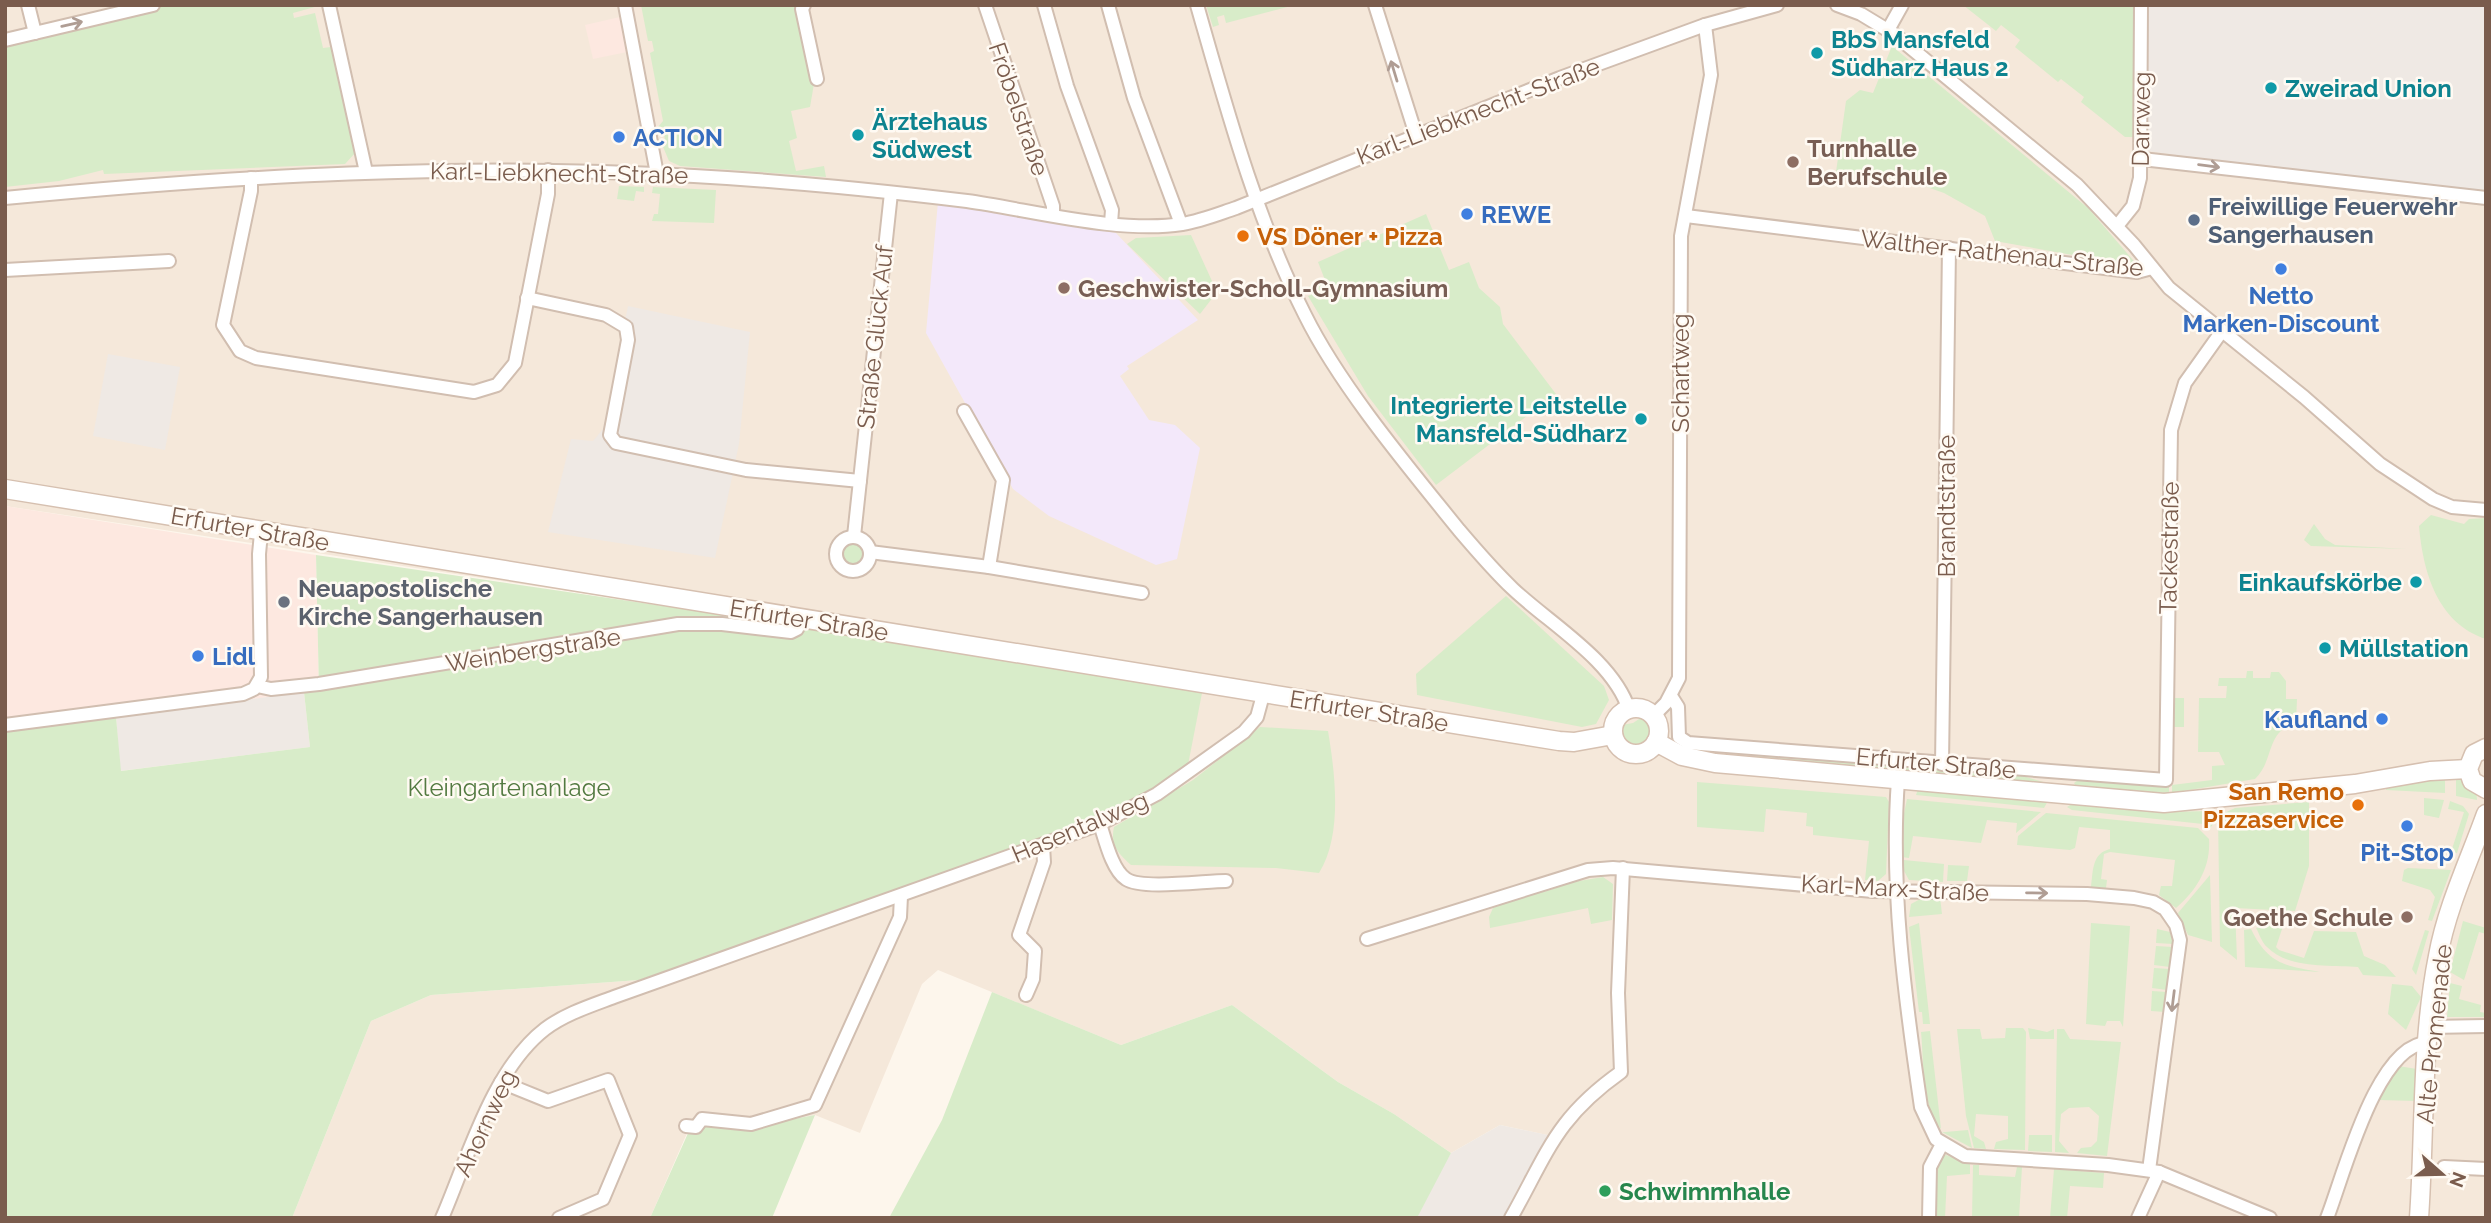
<svg xmlns="http://www.w3.org/2000/svg" width="2491" height="1223" font-family="Raleway,sans-serif">
  <style>
    .residential { fill: #f5e8da }
    .commercial { fill: #fde8e0 }
    .industrial { fill: #efe9e4 }
    .education { fill: #f3e8fa }
    .green { fill: #d8ecc9 }
    .lines { fill: none; stroke-linecap: round; stroke-linejoin: round }
    .street-casing { stroke: #d1beb0; stroke-width: 16 }
    .secondary-casing { stroke: #d6c0b0; stroke-width: 21 }
    .street { stroke: #fff; stroke-width: 12 }
    .secondary { stroke: #fff; stroke-width: 18 }
    .oneway { stroke: #af9d94 }
    .culture-dot { fill: #0f9aa8; stroke: #fffaf3; stroke-width: 2.5 }
    .shop-dot { fill: #3f7fe0; stroke: #fffaf3; stroke-width: 2.5 }
    .education-dot { fill: #8d6e63; stroke: #fffaf3; stroke-width: 2.5 }
    .service-dot { fill: #5c6f8a; stroke: #fffaf3; stroke-width: 2.5 }
    .food-dot { fill: #e8710a; stroke: #fffaf3; stroke-width: 2.5 }
    .worship-dot { fill: #6b7280; stroke: #fffaf3; stroke-width: 2.5 }
    .leisure-dot { fill: #2e9e5b; stroke: #fffaf3; stroke-width: 2.5 }
    .labels { text-anchor: middle; dominant-baseline: central; stroke-width: 5; stroke-linejoin: round; paint-order: stroke }
    .culture-label { font-size: 24px; font-weight: bold; fill: #0d838f; stroke: #fffaf3; text-anchor: start }
    .street-label { font-size: 24px; fill: #7a5c4d; stroke: #fffaf3 }
    .shop-label { font-size: 24px; font-weight: bold; fill: #366cbe; stroke: #fffaf3; text-anchor: start }
    .education-label { font-size: 24px; font-weight: bold; fill: #785e54; stroke: #fffaf3; text-anchor: start }
    .service-label { font-size: 24px; font-weight: bold; fill: #4e5e75; stroke: #fffaf3; text-anchor: start }
    .food-label { font-size: 24px; font-weight: bold; fill: #c56008; stroke: #fffaf3; text-anchor: start }
    .worship-label { font-size: 24px; font-weight: bold; fill: #5b616d; stroke: #fffaf3; text-anchor: start }
    .park-label { font-size: 24px; fill: #537a41; stroke: #fffaf3 }
    .leisure-label { font-size: 24px; font-weight: bold; fill: #27864d; stroke: #fffaf3; text-anchor: start }
  </style>
  <rect width="100%" height="100%" fill="#fdf6ec"/>
  <polygon class="residential" points="5,5 2486,5 2486,1218 1503,1218 1547,1135 1500,1125 1451,1153 1394,1114 1338,1082 1232,1005 1121,1045 938,970 922,984 860,1133 815,1115 749,1127 688,1131 650,1218 292,1218 371,1021 431,995 639,980 865,902 807,627 5,506"/>
  <g class="commercial">
    <polygon points="620,17 627,52 593,59 585,25"/>
    <polygon points="5,506 316,555 319,691 5,730"/>
  </g>
  <g class="industrial">
    <polygon points="2146,5 2486,5 2486,193 2404,185 2147,151"/>
    <polygon points="628,306 750,332 739,444 715,558 548,532 571,439 593,441 603,429"/>
    <polygon points="108,354 180,367 165,450 93,436"/>
    <polygon points="304,692 310,747 120,771 116,717"/>
    <polygon points="1500,1125 1548,1135 1503,1218 1417,1218 1434,1181 1451,1153"/>
  </g>
  <polygon class="education" points="938,202 1116,233 1198,320 1127,366 1129,369 1120,376 1149,420 1175,425 1200,448 1177,559 1156,565 1049,516 1013,489 926,333"/>
  <g class="green">
    <polygon points="163,5 322,5 293,13 294,18 315,13 323,48 331,47 356,152 345,164 104,174 103,170 59,181 5,187 5,43"/>
    <polygon points="641,5 799,5 815,78 810,107 791,111 797,138 789,141 796,171 824,166 826,177 680,166 669,161 661,142 665,140 663,127 658,127 663,121 650,53 654,51 652,41 648,41"/>
    <polygon points="1206,5 1295,5 1226,23 1224,15 1217,17 1219,25 1213,27"/>
    <polygon points="1963,5 2136,5 2136,137 2125,137 2081,102 2084,97 2061,79 2058,82 2015,47 2020,40 2001,25 1996,31"/>
    <polygon points="1892,46 2088,208 2139,267 1995,241 1985,216 1944,193 1907,180 1836,172 1846,101 1860,90 1873,93"/>
    <polygon points="619,186 644,187 644,192 636,191 634,201 617,199"/>
    <polygon points="653,187 716,190 714,223 652,221 654,214 658,214 660,194 652,193"/>
    <polygon points="1426,214 1449,270 1469,262 1479,288 1500,307 1503,324 1556,394 1436,485 1368,396 1308,296 1311,295 1308,287 1325,280 1318,262"/>
    <polygon points="1191,235 1217,292 1200,314 1127,244 1136,238"/>
    <path d="M2431,515L2464,524L2469,519L2486,518V639C2437,623 2423,571 2419,526Z"/>
    <polygon points="2314,524 2325,539 2335,545 2407,549 2311,546 2304,540"/>
    <circle cx="853" cy="555" r="13"/>
    <polygon points="316,555 807,627 1202,693 1188,765 1136,801 973,865 639,980 431,995 371,1021 292,1218 5,1218 5,730 116,717 121,771 310,747 304,692 319,691"/>
    <polygon points="1506,596 1604,686 1609,700 1596,724 1582,727 1417,695 1416,674"/>
    <path d="M2247,671H2253V678H2270L2271,672H2279L2286,681V699H2297L2296,723C2265,731 2275,760 2255,779L2172,793V785L2212,780V766L2225,765L2219,752H2198L2199,698H2226L2227,686H2218L2219,678H2246Z"/>
    <rect x="2174" y="698" width="10" height="29"/>
    <polygon points="1642,717 1650,724 1650,736 1642,745 1629,745 1622,738 1622,725 1633,723"/>
    <path d="M1260,727L1328,731C1335,773 1343,835 1319,873L1276,868L1131,865C1118,853 1110,845 1114,827L1193,780Z"/>
    <polygon points="1756,753 1909,767 1911,771 1785,763 1755,757"/>
    <polygon points="1918,768 2023,776 2050,784 2050,787 1917,776"/>
    <polygon points="2445,778 2445,793 2386,790 2386,786"/>
    <path d="M2456,778C2467,780 2477,789 2477,800L2456,796Z"/>
    <polygon points="2080,779 2169,785 2169,793 2077,788 2074,783"/>
    <polygon points="1697,782 1886,797 1889,802 1886,874 1878,881 1865,880 1869,841 1813,835 1813,827 1806,826 1807,813 1766,809 1764,832 1697,827"/>
    <polygon points="1918,789 2049,799 2044,808 1916,795"/>
    <polygon points="2424,798 2444,800 2439,818 2424,815"/>
    <polygon points="1907,799 2041,812 2016,833 2017,823 1987,820 1981,843 1913,836 1909,858 1902,857 1903,818"/>
    <polygon points="2450,801 2463,806 2469,814 2457,853 2451,852 2464,812 2448,809"/>
    <polygon points="2309,802 2309,866 2295,911 2235,908 2237,960 2220,946 2218,816 2235,808"/>
    <polygon points="2072,804 2159,812 2212,811 2215,822 2209,829 2203,824 2072,810 2067,807"/>
    <path d="M2046,813L2198,828L2209,839C2211,867 2197,890 2176,908L2159,895L2161,886H2172L2175,860L2110,852L2104,854L2101,879L2107,880L2106,888L2091,887C2093,871 2092,853 2110,849V830L2079,827L2075,848L2070,850L2017,845L2018,836Z"/>
    <polygon points="1904,860 1944,864 1943,882 1909,880 1904,871"/>
    <polygon points="1948,865 1969,866 1967,881 1947,881"/>
    <polygon points="2408,868 2451,870 2432,921 2428,920 2435,897 2430,890 2402,881 2404,870"/>
    <polygon points="2210,875 2212,942 2188,935 2178,913"/>
    <polygon points="1603,877 1613,884 1612,920 1591,924 1588,908 1490,928 1489,917 1493,908 1542,889 1544,892 1573,882"/>
    <polygon points="1924,897 1940,897 1942,914 1909,917 1911,904"/>
    <polygon points="2463,921 2486,928 2486,934 2479,932 2464,980 2450,972"/>
    <polygon points="1919,923 1930,1024 1923,1024 1922,1012 1919,1012 1909,927"/>
    <polygon points="2091,923 2130,926 2123,1027 2120,1021 2107,1021 2105,1026 2086,1024"/>
    <path d="M2284,923L2276,947L2279,950L2304,958L2314,931L2356,932L2364,956L2385,965L2396,977L2363,975L2358,967C2331,965 2288,969 2267,947C2262,943 2259,933 2256,928Z"/>
    <polygon points="2157,929 2170,932 2173,944 2156,943"/>
    <path d="M2251,929C2268,964 2285,966 2320,972L2245,967L2244,930Z"/>
    <polygon points="2425,930 2429,931 2416,975 2412,969"/>
    <polygon points="2156,946 2173,947 2170,967 2154,965"/>
    <polygon points="2154,968 2170,969 2167,990 2152,988"/>
    <polygon points="2450,983 2462,986 2459,999 2481,1005 2480,1012 2486,1013 2486,1017 2447,1017"/>
    <polygon points="2392,984 2412,986 2421,997 2406,1030 2388,1014"/>
    <polygon points="2152,991 2167,992 2165,1012 2151,1011"/>
    <polygon points="992,992 1121,1045 1232,1005 1338,1082 1394,1114 1451,1153 1417,1218 889,1218 942,1120"/>
    <polygon points="2006,1028 2023,1028 2026,1032 2025,1150 1994,1149 1996,1142 2008,1139 2008,1116 1976,1114 1974,1136 1984,1142 1986,1149 1974,1148 1966,1116 1957,1029 1980,1029 1982,1039 2005,1038"/>
    <polygon points="2028,1028 2047,1032 2054,1029 2054,1039 2030,1039"/>
    <polygon points="2057,1029 2064,1029 2070,1039 2121,1042 2107,1156 2077,1153 2081,1148 2091,1147 2097,1141 2099,1116 2089,1107 2069,1108 2061,1114 2059,1141 2069,1153 2055,1152"/>
    <path d="M1930,1031L1941,1129C1921,1105 1924,1061 1921,1032Z"/>
    <polygon points="2398,1066 2417,1069 2416,1101 2379,1100"/>
    <polygon points="815,1115 772,1218 650,1218 689,1131 706,1121 749,1127"/>
    <polygon points="1968,1130 1972,1148 1942,1132 1945,1132"/>
    <polygon points="2029,1135 2052,1135 2052,1152 2028,1151"/>
    <polygon points="1946,1155 1970,1164 1970,1174 1947,1176 1945,1218 1932,1218 1933,1165 1942,1156"/>
    <polygon points="1973,1165 1979,1165 1979,1175 2015,1177 2017,1167 2022,1167 2019,1218 1972,1218"/>
    <polygon points="2054,1169 2104,1173 2103,1188 2070,1186 2067,1218 2050,1218"/>
  </g>
  <g class="lines">
    <g class="street-casing">
      <g id="street">
        <polyline points="28,5 35,33"/>
        <polyline points="329,5 366,172"/>
        <polyline points="625,5 657,174"/>
        <polyline points="804,5 802,9 817,79"/>
        <polyline points="985,5 1053,206 1053,213"/>
        <polyline points="1044,5 1067,86 1112,210 1111,223"/>
        <polyline points="1108,5 1134,98 1181,224"/>
        <path d="M1197,5C1227,110 1256,218 1305,315C1340,386 1409,468 1459,530C1476,550 1494,571 1513,589C1550,624 1613,660 1629,710"/>
        <polyline points="1375,5 1416,135"/>
        <polyline points="1837,5 1861,14 1894,34 2077,185 2134,245 2169,288 2304,397 2380,464 2433,499 2452,507 2486,510"/>
        <polyline points="1888,30 1902,5"/>
        <polyline points="5,40 153,5"/>
        <polyline points="2142,159 2486,198"/>
        <polyline points="251,178 251,191 223,325 240,351 256,358 474,392 497,385 515,363 548,194 548,170"/>
        <path d="M5,198C234,176 464,162 694,176C785,181 876,190 967,201C1031,210 1120,234 1182,224C1201,221 1218,214 1236,208L1560,78L1705,25L1777,5"/>
        <polyline points="1686,216 2137,272 2152,268"/>
        <polyline points="2117,226 2133,206 2140,178 2141,5"/>
        <polyline points="5,270 169,261"/>
        <polyline points="527,298 606,315 626,327 628,340 610,435 616,443 746,470 860,481"/>
        <polyline points="964,411 1003,480 989,567"/>
        <polyline points="854,536 891,193"/>
        <circle cx="853" cy="554" r="17"/>
        <polyline points="870,552 989,567 1142,593"/>
        <polyline points="257,686 271,689 319,684 678,624 722,624 791,632 797,629 802,618"/>
        <polyline points="1671,696 1678,707 1679,737 1688,743 2166,780 2171,430 2185,383 2222,331"/>
        <polyline points="1653,716 1666,703 1679,678 1681,236 1711,75 1705,25"/>
        <polyline points="5,725 243,694 254,689 261,677 259,554 261,533"/>
        <polyline points="1942,764 1949,248"/>
        <path d="M1898,780C1890,889 1905,999 1921,1107L1936,1139L1965,1156L2108,1165L2159,1172L2270,1218"/>
        <path d="M1100,824C1105,839 1112,870 1126,879C1142,890 1205,881 1226,881"/>
        <polyline points="1367,939 1588,870 1613,868 1873,891 2087,894 2134,898 2153,902 2165,909 2176,925 2180,940 2149,1170"/>
        <polyline points="1026,995 1033,979 1035,951 1019,935 1044,862 1043,846"/>
        <polyline points="2430,1027 2486,1026"/>
        <polyline points="501,1082 548,1101 608,1080 630,1135 603,1199 559,1218"/>
        <polyline points="686,1126 696,1127 702,1119 751,1124 815,1105 900,917 901,896"/>
        <polyline points="2444,1167 2486,1169"/>
        <path d="M442,1218C468,1158 492,1070 545,1029C565,1014 590,1006 614,997L1100,824L1157,794L1244,732L1257,717L1263,695"/>
        <path d="M1511,1218C1548,1152 1556,1118 1621,1072L1618,993L1623,868"/>
        <polyline points="1929,1218 1930,1167 1942,1144"/>
        <polyline points="2138,1218 2159,1172"/>
        <path d="M2327,1218C2343,1178 2377,1041 2429,1043"/>
      </g>
    </g>
    <g class="secondary-casing">
      <g id="secondary">
        <polyline points="5,489 1559,741 1574,742 1613,735"/>
        <circle cx="1636" cy="731" r="23"/>
        <polyline points="1656,742 1682,756 1715,763 2164,803 2355,784 2430,771 2468,769"/>
        <polyline points="2486,748 2474,754 2468,769 2472,781 2486,789"/>
        <path d="M2419,1218C2425,1132 2421,1041 2438,956C2447,907 2469,861 2486,814"/>
      </g>
    </g>
    <use href="#street" class="street"/>
    <use href="#secondary" class="secondary"/>
  </g>
  <defs><path id="oneway-shaft" d="M-6 0H5M1.5-3L5.5 0L1.5 3" fill="none" stroke-width="1.6" stroke-linecap="round" stroke-linejoin="round" transform="scale(1.75)"/></defs>
  <g class="oneway">
    <use href="#oneway-shaft" transform="translate(72 24) rotate(-13)"/>
    <use href="#oneway-shaft" transform="translate(1394 71) rotate(-107)"/>
    <use href="#oneway-shaft" transform="translate(2209 166) rotate(7)"/>
    <use href="#oneway-shaft" transform="translate(2037 893) rotate(1)"/>
    <use href="#oneway-shaft" transform="translate(2173 1001) rotate(97)"/>
  </g>
  <g class="culture-dot">
    <circle cx="1817" cy="53" r="7"/>
    <circle cx="2271" cy="88" r="7"/>
    <circle cx="858" cy="135" r="7"/>
    <circle cx="1641" cy="419" r="7"/>
    <circle cx="2416" cy="582" r="7"/>
    <circle cx="2325" cy="648" r="7"/>
  </g>
  <g class="shop-dot">
    <circle cx="619" cy="137" r="7"/>
    <circle cx="1467" cy="214" r="7"/>
    <circle cx="2281" cy="269" r="7"/>
    <circle cx="198" cy="656" r="7"/>
    <circle cx="2382" cy="719" r="7"/>
    <circle cx="2407" cy="826" r="7"/>
  </g>
  <g class="education-dot">
    <circle cx="1793" cy="162" r="7"/>
    <circle cx="1064" cy="288" r="7"/>
    <circle cx="2407" cy="917" r="7"/>
  </g>
  <circle class="service-dot" cx="2194" cy="220" r="7"/>
  <g class="food-dot">
    <circle cx="1243" cy="236" r="7"/>
    <circle cx="2358" cy="805" r="7"/>
  </g>
  <circle class="worship-dot" cx="284" cy="602" r="7"/>
  <circle class="leisure-dot" cx="1605" cy="1191" r="7"/>
  <g class="labels">
    <g class="culture-label">
      <text x="1831" y="39">BbS Mansfeld<tspan x="1831" dy="28">Südharz Haus 2</tspan></text>
      <text x="2285" y="88">Zweirad Union</text>
      <text x="872" y="121">Ärztehaus<tspan x="872" dy="28">Südwest</tspan></text>
      <text x="1627" y="405" text-anchor="end">Integrierte Leitstelle<tspan x="1627" dy="28">Mansfeld-Südharz</tspan></text>
      <text x="2402" y="582" text-anchor="end">Einkaufskörbe</text>
      <text x="2339" y="648">Müllstation</text>
    </g>
    <g class="street-label">
      <text transform="translate(1019 109) rotate(71)">Fröbelstraße</text>
      <text transform="translate(1478 111) rotate(-21)">Karl-Liebknecht-Straße</text>
      <text transform="translate(2141 119) rotate(-89)">Darrweg</text>
      <text transform="translate(559 173) rotate(1)">Karl-Liebknecht-Straße</text>
      <text transform="translate(2002 253) rotate(6)">Walther-Rathenau-Straße</text>
      <text transform="translate(875 337) rotate(-84)">Straße Glück Auf</text>
      <text transform="translate(1680 373) rotate(-90)">Schartweg</text>
      <text transform="translate(1946 506) rotate(-90)">Brandtstraße</text>
      <text transform="translate(250 529) rotate(10)">Erfurter Straße</text>
      <text transform="translate(2169 548) rotate(-89)">Tackestraße</text>
      <text transform="translate(809 620) rotate(9)">Erfurter Straße</text>
      <text transform="translate(533 650) rotate(-9)">Weinbergstraße</text>
      <text transform="translate(1369 711) rotate(9)">Erfurter Straße</text>
      <text transform="translate(1936 763) rotate(5)">Erfurter Straße</text>
      <text transform="translate(1080 827) rotate(-23)">Hasentalweg</text>
      <text transform="translate(1895 888) rotate(3)">Karl-Marx-Straße</text>
      <text transform="translate(2434 1034) rotate(-84)">Alte Promenade</text>
      <text transform="translate(485 1123) rotate(-65)">Ahornweg</text>
    </g>
    <g class="shop-label">
      <text x="633" y="137">ACTION</text>
      <text x="1481" y="214">REWE</text>
      <text x="2281" y="295" text-anchor="middle">Netto<tspan x="2281" dy="28">Marken-Discount</tspan></text>
      <text x="212" y="656">Lidl</text>
      <text x="2368" y="719" text-anchor="end">Kaufland</text>
      <text x="2407" y="852" text-anchor="middle">Pit-Stop</text>
    </g>
    <g class="education-label">
      <text x="1807" y="148">Turnhalle<tspan x="1807" dy="28">Berufschule</tspan></text>
      <text x="1078" y="288">Geschwister-Scholl-Gymnasium</text>
      <text x="2393" y="917" text-anchor="end">Goethe Schule</text>
    </g>
    <g class="service-label">
      <text x="2208" y="206">Freiwillige Feuerwehr<tspan x="2208" dy="28">Sangerhausen</tspan></text>
    </g>
    <g class="food-label">
      <text x="1257" y="236">VS Döner + Pizza</text>
      <text x="2344" y="791" text-anchor="end">San Remo<tspan x="2344" dy="28">Pizzaservice</tspan></text>
    </g>
    <g class="worship-label">
      <text x="298" y="588">Neuapostolische<tspan x="298" dy="28">Kirche Sangerhausen</tspan></text>
    </g>
    <g class="park-label">
      <text x="509" y="787">Kleingartenanlage</text>
    </g>
    <g class="leisure-label">
      <text x="1619" y="1191">Schwimmhalle</text>
    </g>
  </g>
  <rect width="2491" height="1223" fill="none" stroke="#7a5c4d" stroke-width="14"/>
  <g transform="translate(2442 1174) rotate(110)" stroke="#fffaf3" stroke-width="5" paint-order="stroke">
  <path d="M0-5L12 26L0 18L-12 26Z" fill="#7a5c4d"/>
  <text y="-10" font-size="19" font-weight="bold" text-anchor="middle" fill="#7a5c4d">N</text>
  </g>
</svg>
